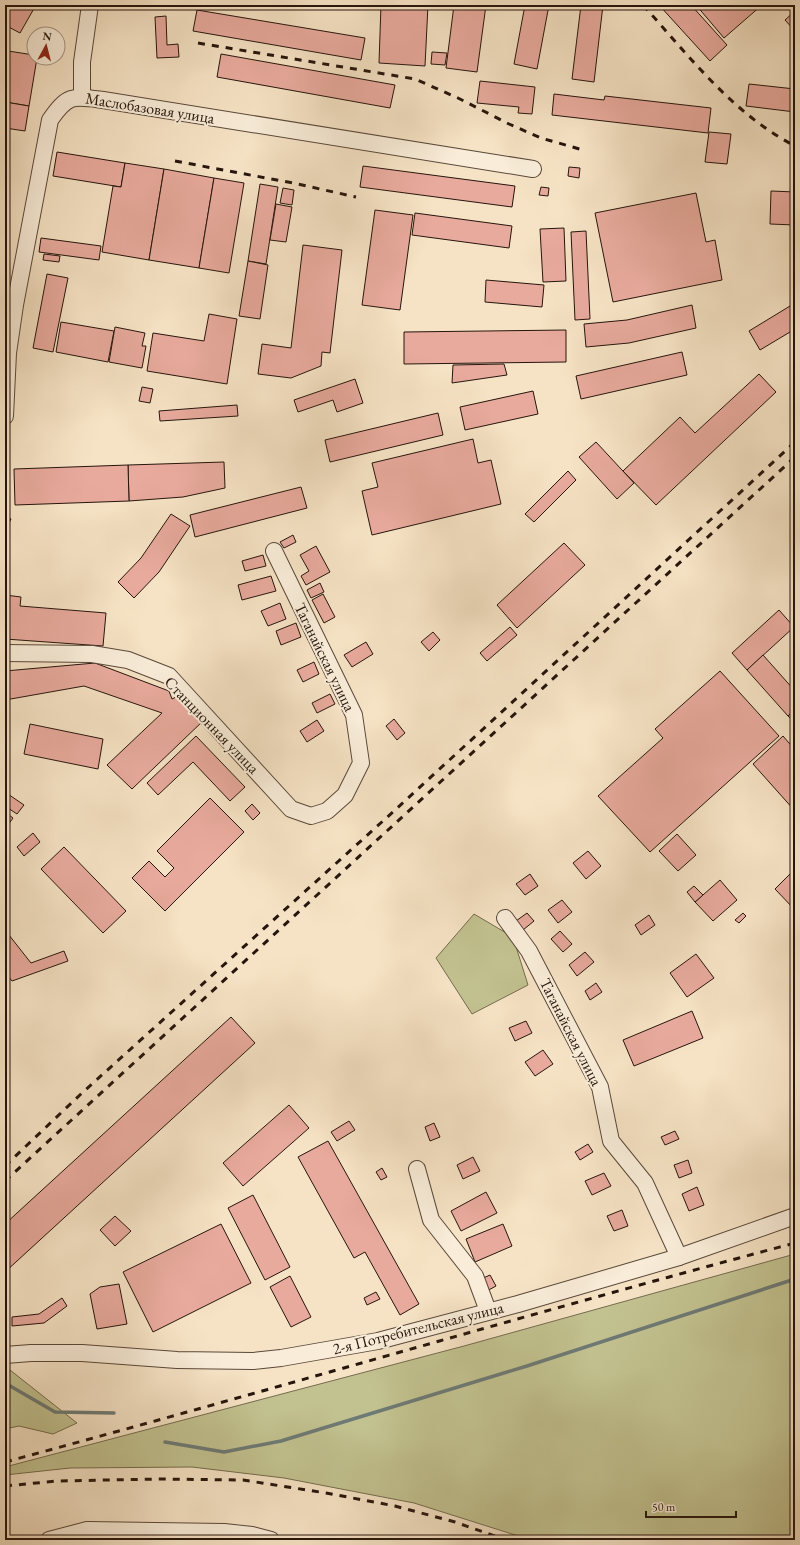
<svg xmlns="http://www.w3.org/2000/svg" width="800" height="1545" font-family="'EB Garamond',serif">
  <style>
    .green { fill: #c2c290; stroke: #746c4e }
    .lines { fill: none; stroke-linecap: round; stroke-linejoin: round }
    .stream { stroke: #6e7a75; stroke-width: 3.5 }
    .building { fill: #e8aa9d; stroke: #26150c }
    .minor-casing { stroke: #5a483a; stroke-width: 18 }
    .minor { stroke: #f9edd9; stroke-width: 16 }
    .rail { stroke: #26150c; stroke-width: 3; stroke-dasharray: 7 7; stroke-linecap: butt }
    .labels { text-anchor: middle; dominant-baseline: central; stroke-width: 4; stroke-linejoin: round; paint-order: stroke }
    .street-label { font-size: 16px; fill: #26150c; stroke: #f9edd9 }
  </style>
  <rect width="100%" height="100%" fill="#f6e3c5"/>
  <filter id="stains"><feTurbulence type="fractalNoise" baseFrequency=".005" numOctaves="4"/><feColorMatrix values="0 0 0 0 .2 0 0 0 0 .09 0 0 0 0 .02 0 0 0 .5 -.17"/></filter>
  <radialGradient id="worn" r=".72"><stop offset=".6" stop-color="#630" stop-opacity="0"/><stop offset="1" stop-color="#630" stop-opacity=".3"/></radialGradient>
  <g class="green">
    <polygon points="474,914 513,937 528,985 472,1014 436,958"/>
    <polygon points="795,1254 795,1540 531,1540 414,1503 284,1478 192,1467 70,1468 5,1475 5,1467 464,1346"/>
    <polygon points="5,1366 77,1423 53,1434 19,1426 5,1429"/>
  </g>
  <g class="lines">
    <g class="stream">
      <polyline points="5,1383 55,1412 114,1413"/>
      <polyline points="165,1442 224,1452 281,1441 527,1366 795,1279"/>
    </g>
  </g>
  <g class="building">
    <polygon points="5,5 36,5 20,33 5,25"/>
    <polygon points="381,5 428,5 425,66 379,63"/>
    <polygon points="454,5 486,5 477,72 446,68"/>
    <polygon points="525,5 549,5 537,69 514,64"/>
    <polygon points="581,5 603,5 594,82 572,79"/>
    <polygon points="659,5 691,5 727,45 710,61"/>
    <polygon points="696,5 762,5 724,38"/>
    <polygon points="197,10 365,38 361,60 193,31"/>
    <polygon points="795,11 795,31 785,20"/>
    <polygon points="166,16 167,45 178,44 179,57 157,58 155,17"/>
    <polygon points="8,51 34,55 34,58 37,58 29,106 5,102 5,66"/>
    <polygon points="432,52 447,53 445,65 431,64"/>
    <polygon points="221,54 395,85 390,108 217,77"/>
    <polygon points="480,81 535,87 532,114 518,113 519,107 477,103"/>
    <polygon points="749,84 795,89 795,112 746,106"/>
    <polygon points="554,94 604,100 605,96 711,108 708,133 552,115"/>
    <polygon points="5,102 29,106 25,131 5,128"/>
    <polygon points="709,132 731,134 727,164 705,162"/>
    <polygon points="57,152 125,163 121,187 53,176"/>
    <polygon points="125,163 164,169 149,260 102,252 113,186 121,187"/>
    <polygon points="363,166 515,186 512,207 360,187"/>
    <polygon points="569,167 580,168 579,178 568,176"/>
    <polygon points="164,169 214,178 199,268 149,260"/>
    <polygon points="214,178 244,183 229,273 199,268"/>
    <polygon points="260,184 278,187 266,264 248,261"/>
    <polygon points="541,187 549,188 548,196 539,195"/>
    <polygon points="283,188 294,190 292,205 280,203"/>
    <polygon points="771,191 795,192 795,225 770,224"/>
    <polygon points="696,193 706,242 715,240 722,280 613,302 595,213"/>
    <polygon points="276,204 292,207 286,242 270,240"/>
    <polygon points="375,210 413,215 400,310 362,305"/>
    <polygon points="415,213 512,226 509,248 412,235"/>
    <polygon points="564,228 566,281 543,282 540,229"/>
    <polygon points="586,231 590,319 575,320 571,232"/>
    <polygon points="41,238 101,246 99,260 39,252"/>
    <polygon points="303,245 342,250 330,353 322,352 321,366 291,378 258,374 262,344 291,348"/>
    <polygon points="44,254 60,256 59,262 43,260"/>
    <polygon points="248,261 268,265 260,319 239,316"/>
    <polygon points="47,274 68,278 53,352 33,348"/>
    <polygon points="486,280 544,285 542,307 485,302"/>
    <polygon points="795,303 795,329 760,350 749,331"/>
    <polygon points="692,305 696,328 629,343 586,347 584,324 627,320"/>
    <polygon points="209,314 237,319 227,384 147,371 153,333 204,341"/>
    <polygon points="61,322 114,331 108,362 56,352"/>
    <polygon points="115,327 145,333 142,346 146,346 142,368 109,362"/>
    <polygon points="566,330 566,362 404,364 404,332"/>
    <polygon points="682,352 687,375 581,399 576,376"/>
    <polygon points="504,364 507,375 452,383 453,365"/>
    <polygon points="759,374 776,392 656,505 623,471 680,417 695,433"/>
    <polygon points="355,379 363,403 337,412 333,400 298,412 294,400"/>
    <polygon points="142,387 153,389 150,403 139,401"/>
    <polygon points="533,391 538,414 465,430 460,407"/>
    <polygon points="237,405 238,416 160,421 159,411"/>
    <polygon points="438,413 443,435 330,462 325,440"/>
    <polygon points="473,439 478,463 491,460 501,504 372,535 362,491 378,487 372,463"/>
    <polygon points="596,442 634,483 617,499 579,457"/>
    <polygon points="224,462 225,488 183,497 129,501 128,465"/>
    <polygon points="128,465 129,501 15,505 14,469"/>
    <polygon points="568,471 576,480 534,522 525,514"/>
    <polygon points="301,487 307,508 195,537 190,515"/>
    <polygon points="171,514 190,526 159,572 134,598 118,582 141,558"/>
    <polygon points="5,515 11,519 5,531"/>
    <polygon points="293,535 296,542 284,548 280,542"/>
    <polygon points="564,543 585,565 517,628 497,605"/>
    <polygon points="316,546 330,572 306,585 301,576 309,571 300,555"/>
    <polygon points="263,555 266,566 245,571 242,561"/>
    <polygon points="271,576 276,591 242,600 238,585"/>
    <polygon points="320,583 324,592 311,598 307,590"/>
    <polygon points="323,594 335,617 324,623 312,600"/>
    <polygon points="5,595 21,597 20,606 106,613 103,646 5,639"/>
    <polygon points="280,603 286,619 268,626 261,611"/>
    <polygon points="779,610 794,627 747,670 732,653"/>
    <polygon points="296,623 301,637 281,645 276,631"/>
    <polygon points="510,627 517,635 487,661 480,653"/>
    <polygon points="433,632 440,640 429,651 421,642"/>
    <polygon points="366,642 373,654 352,667 344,655"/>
    <polygon points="763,655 795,691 795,709 788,716 747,670"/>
    <polygon points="314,662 319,674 303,682 297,670"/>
    <polygon points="95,663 169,691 172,699 180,695 204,720 132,789 107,765 162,713 84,686 5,700 5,671"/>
    <polygon points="720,671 779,736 650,852 598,796 663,738 655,729"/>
    <polygon points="330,694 335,704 317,713 312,703"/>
    <polygon points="795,709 795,723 788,716"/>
    <polygon points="394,719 405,733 397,740 386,726"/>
    <polygon points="317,720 324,731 307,742 300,731"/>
    <polygon points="30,724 103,739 98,769 24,754"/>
    <polygon points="196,736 245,787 230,801 193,762 158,795 147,783"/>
    <polygon points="783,736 795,750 795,811 753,764"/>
    <polygon points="5,792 24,805 17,814 5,806"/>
    <polygon points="210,798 244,832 165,911 132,878 149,861 165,877 174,868 157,851"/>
    <polygon points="252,804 260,813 253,820 245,811"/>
    <polygon points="5,812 13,818 8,825 5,823"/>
    <polygon points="33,833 40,842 24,856 17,847"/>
    <polygon points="677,834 696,855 678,871 659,851"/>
    <polygon points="64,847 126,911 103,933 41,869"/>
    <polygon points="588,851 601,866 586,879 573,863"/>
    <polygon points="791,873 795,877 795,910 775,889"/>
    <polygon points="530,874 538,886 525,895 516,884"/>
    <polygon points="720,880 737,900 713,921 695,902"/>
    <polygon points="694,886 703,895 695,902 687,892"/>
    <polygon points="562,900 572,912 558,923 548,910"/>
    <polygon points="527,913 534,921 523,930 516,921"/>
    <polygon points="743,913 746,916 739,923 735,920"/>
    <polygon points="649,915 655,925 641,935 635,925"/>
    <polygon points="5,930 31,963 64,951 68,961 12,981 5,972"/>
    <polygon points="560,931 572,944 563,952 551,939"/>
    <polygon points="585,952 594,962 577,976 569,965"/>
    <polygon points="696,954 714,978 687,997 670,973"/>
    <polygon points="596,983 602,992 590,1000 585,991"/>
    <polygon points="692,1011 703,1038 634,1066 623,1040"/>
    <polygon points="231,1017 255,1043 5,1272 5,1224"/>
    <polygon points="526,1021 532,1033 515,1041 509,1028"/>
    <polygon points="543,1050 553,1064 535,1076 525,1062"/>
    <polygon points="289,1105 309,1128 243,1186 223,1163"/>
    <polygon points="349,1121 355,1130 337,1141 331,1132"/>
    <polygon points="434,1123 440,1137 430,1141 425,1127"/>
    <polygon points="675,1131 679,1139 665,1145 661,1137"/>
    <polygon points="328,1141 419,1304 400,1315 365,1252 354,1258 298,1157"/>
    <polygon points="588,1144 593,1152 580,1160 575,1152"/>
    <polygon points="473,1157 480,1171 463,1179 457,1165"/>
    <polygon points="688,1160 692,1173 679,1178 674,1165"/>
    <polygon points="382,1168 387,1177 381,1180 376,1172"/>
    <polygon points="604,1173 611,1186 592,1195 585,1181"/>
    <polygon points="697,1187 704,1205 689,1211 682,1194"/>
    <polygon points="486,1192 497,1213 461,1231 451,1211"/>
    <polygon points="253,1195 290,1267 265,1280 228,1208"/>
    <polygon points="622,1210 628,1226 614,1231 607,1216"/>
    <polygon points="115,1216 131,1231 115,1246 100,1230"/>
    <polygon points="221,1224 251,1283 153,1332 123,1272"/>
    <polygon points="503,1224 512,1246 475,1262 466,1239"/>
    <polygon points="490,1275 496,1286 485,1292 479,1280"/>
    <polygon points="290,1276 311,1317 291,1327 270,1287"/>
    <polygon points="119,1284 127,1324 97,1329 90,1294 100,1287"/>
    <polygon points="376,1292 380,1299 367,1305 364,1298"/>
    <polygon points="62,1298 67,1306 44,1323 12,1326 12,1317 39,1314"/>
  </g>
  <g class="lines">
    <g class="minor-casing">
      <g id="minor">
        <polyline points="82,97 82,62 90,5"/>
        <path d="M5,416L8,353L15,305L50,120C68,94 73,96 103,100L533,169"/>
        <polyline points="5,653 92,654 128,660 169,676 291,809 311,816 327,811 345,795 361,763 354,715 274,551"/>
        <polyline points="505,918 529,951 600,1087 611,1141 645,1183 679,1257"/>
        <polyline points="417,1169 431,1220 475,1276 488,1311"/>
        <polyline points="5,1355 31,1353 82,1353 177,1360 253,1361 281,1358 378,1341 518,1304 679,1257 795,1216"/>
        <polyline points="49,1540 87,1530 224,1532 252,1535 271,1540"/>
      </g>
    </g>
    <use href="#minor" class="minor"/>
    <g class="rail">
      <path d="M643,5C689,56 733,114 795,146"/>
      <polyline points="198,43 415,79 458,98 509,124 541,138 583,150"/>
      <polyline points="175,161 293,183 356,197"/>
      <polyline points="5,1166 82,1093 394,811 795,442"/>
      <polyline points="5,1181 795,457"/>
      <path d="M5,1462C269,1391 531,1313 795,1243"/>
      <polyline points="5,1486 57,1481 161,1479 243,1480 326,1493 395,1506 455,1522 506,1540"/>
    </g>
  </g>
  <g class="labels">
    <g class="street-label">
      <text transform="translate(150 108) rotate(9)">Маслобазовая улица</text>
      <text transform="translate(325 657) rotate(64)">Таганайская улица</text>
      <text transform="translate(212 725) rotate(46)">Станционная улица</text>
      <text transform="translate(571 1032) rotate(63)">Таганайская улица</text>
      <text transform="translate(418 1328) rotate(-14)">2-я Потребительская улица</text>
    </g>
  </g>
  <rect width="800" height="1545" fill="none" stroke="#f6e3c5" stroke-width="20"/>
  <rect x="6" y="6" width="788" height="1533" fill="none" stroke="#26150c" stroke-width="2"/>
  <rect x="10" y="10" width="780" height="1525" fill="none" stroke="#26150c"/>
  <g transform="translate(46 46) rotate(7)"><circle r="19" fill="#f9edd9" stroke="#a59787"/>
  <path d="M0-3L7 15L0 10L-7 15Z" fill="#8f2418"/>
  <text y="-6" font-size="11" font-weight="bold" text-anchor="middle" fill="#26150c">N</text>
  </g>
  <path d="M646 1511v6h90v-6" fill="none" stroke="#26150c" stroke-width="2"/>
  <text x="652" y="1511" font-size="12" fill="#26150c" stroke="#f9edd9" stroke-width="3" paint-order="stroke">50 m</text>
  <rect width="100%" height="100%" filter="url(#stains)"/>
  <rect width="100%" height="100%" fill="url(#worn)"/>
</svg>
